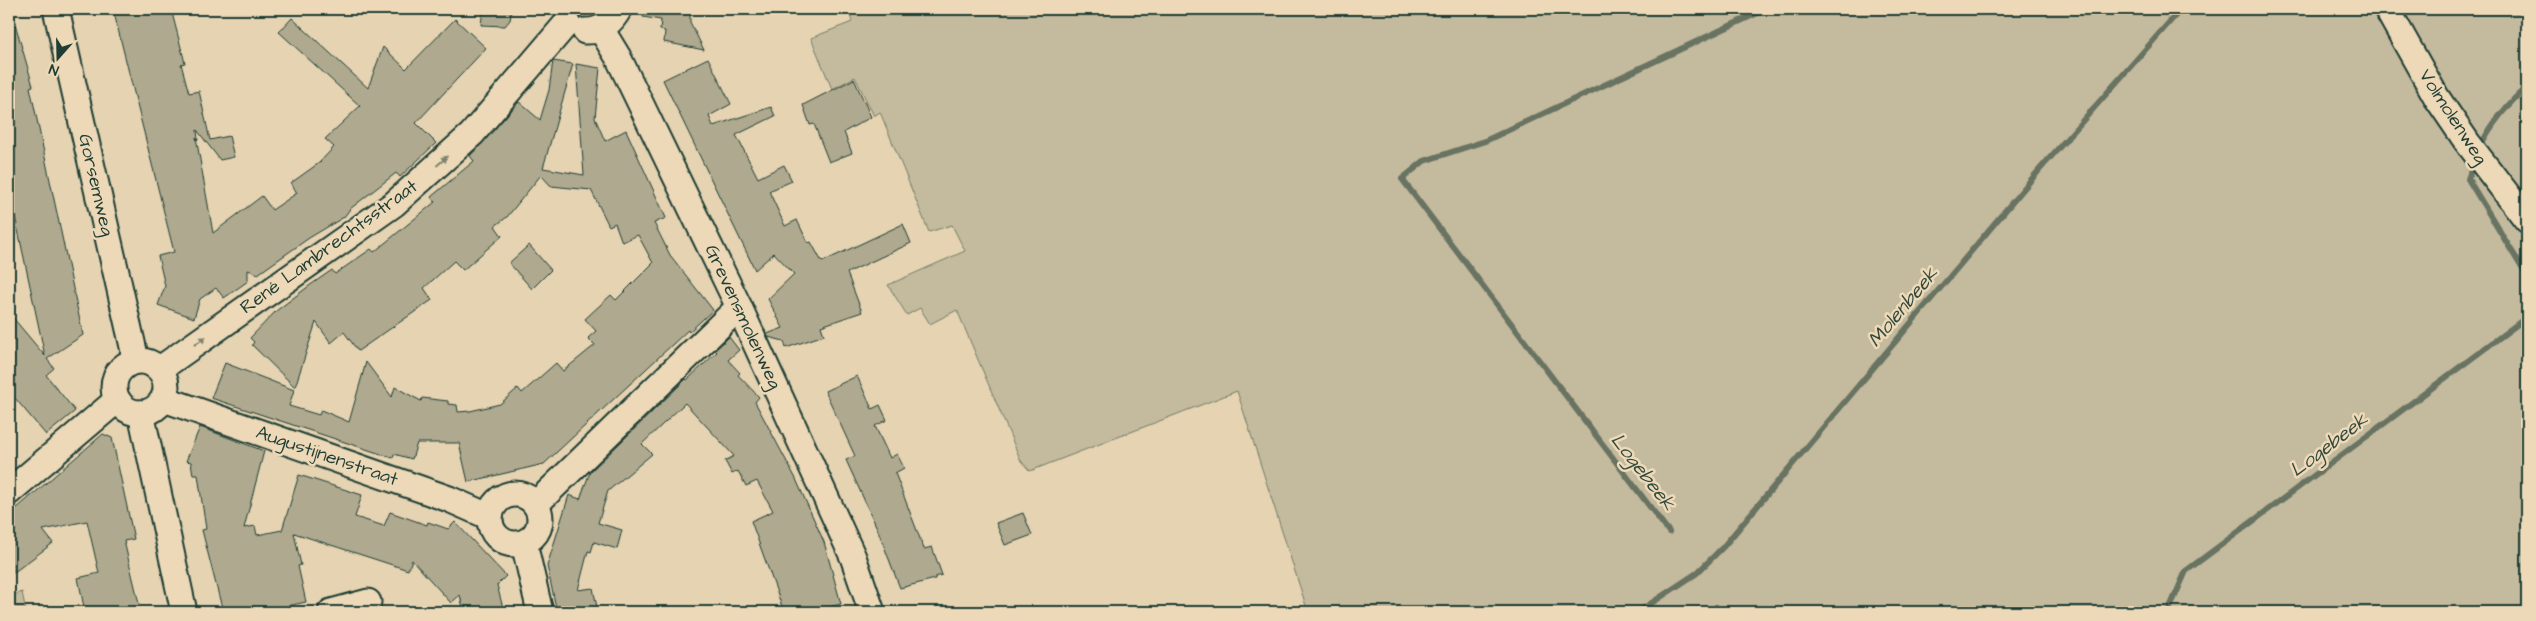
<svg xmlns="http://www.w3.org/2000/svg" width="2536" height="621" font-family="'Architects Daughter',sans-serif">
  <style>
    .green { fill: #c4ba9d; stroke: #727c68 }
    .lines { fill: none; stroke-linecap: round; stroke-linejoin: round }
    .stream { stroke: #677362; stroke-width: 6 }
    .building { fill: #aea98f; stroke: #1f3d34 }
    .minor-casing { stroke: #1f3d34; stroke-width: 29 }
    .minor { stroke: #edd9b7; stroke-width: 25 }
    .oneway { fill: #7c836f }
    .labels { text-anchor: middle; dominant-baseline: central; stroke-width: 5; stroke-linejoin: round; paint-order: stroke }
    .street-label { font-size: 19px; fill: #1f3d34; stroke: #edd9b7 }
    .water-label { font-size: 20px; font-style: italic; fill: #314a3f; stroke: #edd9b7 }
  </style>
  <rect width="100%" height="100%" fill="#e5d3b2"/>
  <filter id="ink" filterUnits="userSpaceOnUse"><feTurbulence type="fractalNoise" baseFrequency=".02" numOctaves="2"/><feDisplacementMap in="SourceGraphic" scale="10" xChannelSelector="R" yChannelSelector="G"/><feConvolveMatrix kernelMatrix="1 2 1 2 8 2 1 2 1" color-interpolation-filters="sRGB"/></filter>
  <g filter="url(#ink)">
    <g class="green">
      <polygon points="849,9 2371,9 2460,152 2527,236 2527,612 1308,612 1237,391 1030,471 1021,461 957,310 930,324 920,308 907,315 888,285 965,251 952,225 929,232 880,112 874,116 855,77 832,89 811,38 852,22"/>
      <polygon points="2394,9 2527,9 2527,207 2484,158"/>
      <polygon points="22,592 26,612 9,612 9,597"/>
    </g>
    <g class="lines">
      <g class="stream">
        <path d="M2480,148C2487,129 2511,100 2527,87"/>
        <polyline points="2474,162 2468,179 2527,276"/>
        <polyline points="1669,532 1402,179 1424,161 1485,141 1766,9"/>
        <polyline points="1716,607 1719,612"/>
        <polyline points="1638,612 1697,573 1723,547 2041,168 2181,9"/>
        <polyline points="2168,612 2186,571 2527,317"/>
      </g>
    </g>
    <g class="building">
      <polygon points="113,9 171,9 185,63 181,64 189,93 199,91 210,140 229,136 234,157 220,160 197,130 198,140 196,137 213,233 262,196 272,210 297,193 291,183 319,163 334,147 325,139 360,106 279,32 292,18 368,88 383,47 406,69 455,19 486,48 416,123 436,143 400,177 396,173 350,209 344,217 309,238 258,274 248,270 248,281 224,298 216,288 200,299 194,318 158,305 165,286 158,256 174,252"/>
      <polygon points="483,9 512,9 510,20 505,26 481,25"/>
      <polygon points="644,9 690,9 690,22 704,50 664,42 665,31 660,30 661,20 643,17"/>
      <polygon points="14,20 33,86 30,87 83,335 47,359 54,368 46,375 75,411 46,435 9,391 9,313 45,356 9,188 9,21"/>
      <polygon points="708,58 731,104 709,116 713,126 771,107 775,116 736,135 758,178 784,165 792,181 769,191 785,226 797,220 808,243 811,242 822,262 903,224 911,243 847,273 862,312 821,326 824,335 786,348 784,341 768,337 767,334 783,328 768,299 794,274 774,253 755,270 663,80"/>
      <polygon points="553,61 573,64 543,168 584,175 576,64 600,68 595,118 605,141 626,130 666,218 654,223 670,255 713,310 689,332 688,330 544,464 468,482 459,443 417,443 412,459 394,454 393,458 211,398 225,363 294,390 289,406 319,415 321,410 349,422 366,362 392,397 395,387 421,401 422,398 448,401 448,404 457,405 458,412 470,411 500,404 518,388 522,393 556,363 563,371 595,345 588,338 596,331 585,319 611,295 616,300 653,263 638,235 622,242 615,223 609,226 591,190 551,186 541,175 507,217 495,226 502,236 463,270 454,261 424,288 432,300 358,351 344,332 331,343 316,322 295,387 252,345 254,342 250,338 276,311 309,286 332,270 335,274 371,249 374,252 435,202 431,197 474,161 470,156 519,102 540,120 549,90"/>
      <polygon points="854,79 871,117 844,132 852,153 829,162 814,124 810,125 803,105"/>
      <polygon points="529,245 551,270 532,289 509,263"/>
      <polygon points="729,337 739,350 728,360 740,373 738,375 759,397 755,402 795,477 824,542 841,604 810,612 784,612 751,521 773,511 757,481 746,486 738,471 732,474 725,461 734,456 685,403 642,444 652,454 608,491 598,523 622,530 617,549 594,542 591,552 588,551 578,590 593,588 598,612 557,612 547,566 569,495 580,499 590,472 686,379 687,380 717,352 715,350"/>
      <polygon points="857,376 872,409 880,405 887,420 875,426 890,458 897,454 904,468 895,473 924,549 932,547 942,575 935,577 935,579 900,588 877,528 846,460 855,456 825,391"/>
      <polygon points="200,427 264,451 244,528 255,526 257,535 282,530 299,475 362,495 355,517 384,526 390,512 427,525 428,522 448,529 455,522 506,576 497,585 504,612 464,612 460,595 451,603 412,560 408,570 294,533 301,565 298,566 306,602 260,612 223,612 202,530 206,529 198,475 193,475 191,462 186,461"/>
      <polygon points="103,434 112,438 134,539 124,541 141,612 85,612 78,578 99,573 87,521 43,530 53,543 9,576 9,515"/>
      <polygon points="1023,513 1032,535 1005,545 996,523"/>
    </g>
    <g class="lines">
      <g class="minor-casing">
        <g id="minor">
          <polyline points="56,9 136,360"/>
          <polyline points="2387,9 2437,98 2467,142 2527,220"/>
          <polyline points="601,29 618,57 739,307 853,557 872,612"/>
          <path d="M585,31C601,32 612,22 619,9"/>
          <circle cx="140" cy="387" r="26"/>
          <polyline points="160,369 394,204 472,134 567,23"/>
          <polyline points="164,399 449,499 490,517"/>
          <polyline points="141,413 184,612"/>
          <polyline points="9,492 117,400"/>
          <circle cx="515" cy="519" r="25"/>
          <polyline points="536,504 739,307"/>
          <polyline points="524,543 540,612"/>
          <polyline points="331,612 368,602"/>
        </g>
      </g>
      <use href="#minor" class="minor"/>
    </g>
    <defs><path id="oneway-solid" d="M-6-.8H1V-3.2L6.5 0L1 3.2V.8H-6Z" transform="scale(1.25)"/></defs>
    <g class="oneway">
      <use href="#oneway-solid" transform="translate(442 161) rotate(-42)"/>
      <use href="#oneway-solid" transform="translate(200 341) rotate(-35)"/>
    </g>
  </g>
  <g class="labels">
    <g class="street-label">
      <text transform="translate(2453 117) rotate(57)">Volmolenweg</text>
      <text transform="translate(96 185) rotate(77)">Gorsemweg</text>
      <text transform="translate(329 247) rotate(-36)">René Lambrechtsstraat</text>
      <text transform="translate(743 317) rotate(65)">Grevensmolenweg</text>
      <text transform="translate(327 456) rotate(19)">Augustijnenstraat</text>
    </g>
    <g class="water-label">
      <text transform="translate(1903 307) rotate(-50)">Molenbeek</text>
      <text transform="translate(2329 445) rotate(-37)">Logebeek</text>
      <text transform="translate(1643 472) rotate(52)">Logebeek</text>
    </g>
  </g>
  <rect width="2536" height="621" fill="none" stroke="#edd9b7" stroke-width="30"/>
  <rect x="15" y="15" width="2506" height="591" fill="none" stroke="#1f3d34" stroke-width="2" filter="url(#ink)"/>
  <g transform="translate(58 58) rotate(200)" stroke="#edd9b7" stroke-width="4" paint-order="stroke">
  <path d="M0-4L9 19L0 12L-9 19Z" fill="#1f3d34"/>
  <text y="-8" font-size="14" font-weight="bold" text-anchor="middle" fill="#1f3d34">N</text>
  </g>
</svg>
